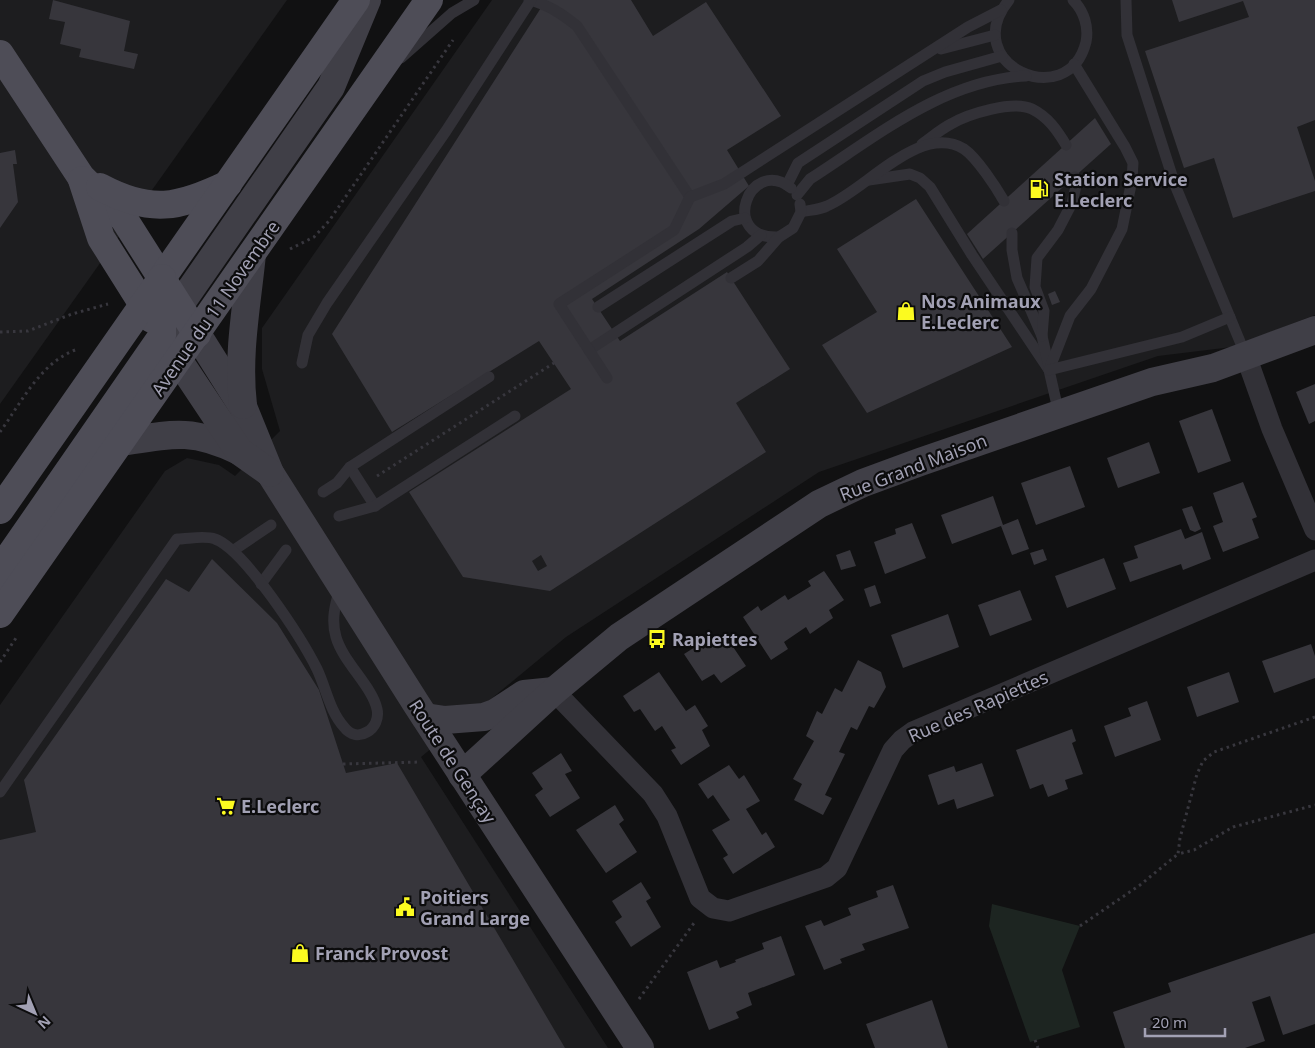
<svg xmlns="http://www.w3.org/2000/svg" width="1315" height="1048" font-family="'Noto Sans',sans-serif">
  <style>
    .built { fill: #1d1d1f }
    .green { fill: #1d2521 }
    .building { fill: #37363c; fill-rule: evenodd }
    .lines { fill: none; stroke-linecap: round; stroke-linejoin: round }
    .path { stroke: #38373e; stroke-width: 3; stroke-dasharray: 2.5 4; stroke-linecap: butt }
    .lane { stroke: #323137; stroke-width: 11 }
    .street { stroke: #323137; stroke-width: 21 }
    .secondary { stroke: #403f47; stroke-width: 28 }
    .primary { stroke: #4e4d57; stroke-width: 28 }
    .labels { text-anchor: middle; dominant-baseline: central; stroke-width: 4.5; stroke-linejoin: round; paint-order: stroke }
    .poi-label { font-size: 18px; font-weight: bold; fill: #a2a1b4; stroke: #0c0c0d; text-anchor: start }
    .street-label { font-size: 18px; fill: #a2a1b4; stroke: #0c0c0d }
  </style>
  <rect width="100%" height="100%" fill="#111112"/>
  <g class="built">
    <polygon points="0,0 287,0 0,404"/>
    <polygon points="492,0 1315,0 1315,315 1232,347 1158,356 819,472 566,637 421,757 608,1048 0,1048 0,705 165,471 187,458 219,465 235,476 280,431 262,369 262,328"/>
  </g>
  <polygon class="green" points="992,904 1080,926 1062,970 1080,1027 1030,1042 989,926"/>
  <g class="building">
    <polygon points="53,0 130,21 124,51 138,54 134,69 79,57 81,49 60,44 65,22 49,19"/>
    <path d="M546,0H631L653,36L706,2L781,116L727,150L749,186L699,229L592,299L620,341L727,272L790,369L736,403L766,452L550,591L463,577L409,492L571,389L539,341L392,432L332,334ZM541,555L547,566L538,571L532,561Z"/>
    <polygon points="1172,0 1315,0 1315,120 1297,127 1315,181 1315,191 1233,218 1214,158 1184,168 1145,51 1249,17 1243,1 1179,22"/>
    <polygon points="1095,118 1111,144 983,259 967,234"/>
    <polygon points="15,150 17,164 13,164 18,202 0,228 0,153"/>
    <polygon points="916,199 1012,347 867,413 822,345 877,312 837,249"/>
    <polygon points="1055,291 1060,302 1052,305 1048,294"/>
    <polygon points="1315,384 1315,421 1309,424 1296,392"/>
    <polygon points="1212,409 1231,461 1198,473 1179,421"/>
    <polygon points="1149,442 1160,473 1118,488 1107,458"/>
    <polygon points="1070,466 1085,507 1036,525 1021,483"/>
    <polygon points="1243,482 1257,517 1252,519 1259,538 1223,552 1213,526 1223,522 1213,493"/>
    <polygon points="993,496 1003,525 1018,519 1029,549 1012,555 1001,526 952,544 941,515"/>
    <polygon points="1192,506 1201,529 1195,532 1190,530 1182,509"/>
    <polygon points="912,523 926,558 885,574 874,542 896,534 895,529"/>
    <polygon points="1181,529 1185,539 1202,532 1211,559 1183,570 1181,564 1130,582 1123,563 1138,558 1134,546"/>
    <polygon points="1043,549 1047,560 1034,565 1030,553"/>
    <polygon points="850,550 856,566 841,570 836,555"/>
    <polygon points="1104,558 1116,589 1067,608 1055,576"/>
    <polygon points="212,559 277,623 319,690 346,773 397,763 565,1048 0,1048 0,840 36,832 24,780 166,579 189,592"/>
    <polygon points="824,571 844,600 829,610 833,618 810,634 806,627 784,642 788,649 771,660 743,617 758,606 761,611 785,595 788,600 811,586 808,581"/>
    <polygon points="875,585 881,603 870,607 864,589"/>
    <polygon points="1020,590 1032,620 990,636 978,605"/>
    <polygon points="948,614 959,647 903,668 891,635"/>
    <polygon points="725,635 746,666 721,683 714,674 702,681 684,654 700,644 703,649"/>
    <polygon points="1311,644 1315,656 1315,678 1274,693 1262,661"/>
    <polygon points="858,660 881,672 886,687 874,708 869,706 857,730 851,727 839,752 845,754 825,795 832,798 823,815 794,800 802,784 793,779 814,741 806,736 817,711 822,714 835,688 842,692"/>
    <polygon points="659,672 686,711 695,705 708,726 702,730 710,746 681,765 671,750 676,748 662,726 655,731 640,709 634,712 623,696"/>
    <polygon points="1229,672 1239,702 1197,717 1187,687"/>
    <polygon points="1147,701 1161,740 1115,757 1104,726 1131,716 1128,708"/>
    <polygon points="1072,729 1076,741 1072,743 1083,774 1065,780 1068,789 1048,797 1043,784 1030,789 1016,750"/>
    <polygon points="561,753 572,771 565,774 580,798 550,817 535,795 543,789 532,773"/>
    <polygon points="982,763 994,796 957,809 954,799 938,805 928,775 954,766 956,772"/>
    <polygon points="729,765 739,779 744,775 760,801 746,809 762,835 766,832 775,847 733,874 723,858 728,855 712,830 730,820 713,795 708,799 698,784"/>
    <polygon points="615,805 624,820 619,824 637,852 606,873 576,830"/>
    <polygon points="641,882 651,898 646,901 661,927 631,947 615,922 622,917 612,901"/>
    <polygon points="893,885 909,928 862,944 865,950 840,959 842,963 824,970 805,926 821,920 824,926 851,915 848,908 878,897 876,891"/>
    <polygon points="1315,933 1315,1024 1283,1035 1270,996 1252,1002 1265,1041 1245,1048 1125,1048 1113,1012 1171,992 1168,983"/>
    <polygon points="781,936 795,975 748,993 752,1005 736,1012 739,1018 709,1030 687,972 717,960 720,968 736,962 735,960 764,949 762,943"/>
    <polygon points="932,1000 948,1048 875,1048 866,1024"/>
  </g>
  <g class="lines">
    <g class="path">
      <polyline points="290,249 314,237 329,221 453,40"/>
      <polyline points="0,332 28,331 72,314 108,304"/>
      <path d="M0,432C21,403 41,361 78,349"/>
      <polyline points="377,476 554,363"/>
      <polyline points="0,662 18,635"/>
      <polyline points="1315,717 1214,752 1203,761 1197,774 1180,838 1178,854 1194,850 1233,827 1315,805"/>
      <polyline points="343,764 420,762"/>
      <polyline points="1080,926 1140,885 1178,854"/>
      <polyline points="639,999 694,923"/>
      <polyline points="1035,1040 1038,1048"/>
    </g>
    <g class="lane">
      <path d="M529,0C549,5 562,14 577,26L690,197"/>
      <path d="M1009,0C957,64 1068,114 1086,42C1089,27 1084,11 1073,0"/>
      <polyline points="1126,0 1127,35 1175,185 1246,356"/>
      <polyline points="941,49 995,35"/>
      <polyline points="401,58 452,13 474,0"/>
      <path d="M922,144C932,137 941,129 951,124C968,114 1013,100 1032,109C1048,117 1057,130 1066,145"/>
      <polyline points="869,180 910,174 920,178 930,187 972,255 1049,370 1059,414"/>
      <polyline points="787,185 798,163 923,81 945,72 1002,56"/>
      <path d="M797,195L810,179C877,136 944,80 1026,76"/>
      <path d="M801,212C809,210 819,210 827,206C866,190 920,122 964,149C977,158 996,187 1004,201"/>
      <polyline points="1012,233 1012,250 1017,278 1042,336 1048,363"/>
      <path d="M779,237C718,240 749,155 791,188"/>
      <polyline points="731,278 758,261 779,237 793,228 801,212 800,204"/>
      <polyline points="598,307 732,221 745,218"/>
      <polyline points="1042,336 1044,311 1035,287 1037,258 1058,230 1072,203 1076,186 1075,177"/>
      <polyline points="589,350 747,247 761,235"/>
      <polyline points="302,363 308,335 327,303 446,131 531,0"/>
      <polyline points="1049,370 1070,316 1091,289 1122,229 1132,180 1133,163 1125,147 1074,64"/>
      <polyline points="1049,370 1182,337 1230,317"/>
      <polyline points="607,378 559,304 674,230 690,197 724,184 968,27 1001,10"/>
      <polyline points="350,467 375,506"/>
      <polyline points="323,492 337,483 350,467 489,377"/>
      <polyline points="339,516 375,506 515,416"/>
      <polyline points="234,550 271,525"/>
      <polyline points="261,584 286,550"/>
      <path d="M0,792L177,539C188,539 205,535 215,539C245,550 302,639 317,669C326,688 330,712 344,727C350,735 359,737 367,732C375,728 379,718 377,709C372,686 343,662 336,637C331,620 335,605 340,588"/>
    </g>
    <g class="street">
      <polyline points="1246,356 1272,429 1315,530"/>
      <polyline points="554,691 653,794 667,816 700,898 713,908 729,911 826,877 837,868 893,750 902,740 913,732 1315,560"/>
    </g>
    <g class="secondary">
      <polyline points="197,334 244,409 270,473 417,705 640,1048"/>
      <path d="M243,405C237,354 247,305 252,254"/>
      <path d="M122,442C171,434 192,428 239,451"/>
      <polyline points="270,473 239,451 179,361 179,306 331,87 367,0"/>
      <polyline points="425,717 445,720 484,717 495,713 524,694 554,691"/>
      <polyline points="462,775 554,691 619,637 819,504 863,483 920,462 1152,382 1213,368 1315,330"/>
    </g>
    <g class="primary">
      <polyline points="0,54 81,177 124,219 197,334"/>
      <polyline points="82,180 101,238 152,319"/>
      <path d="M100,187C151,214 178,208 228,184"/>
      <polyline points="0,510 356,0"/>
      <polyline points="0,576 11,554 162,336 162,278"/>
      <polyline points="0,614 429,0"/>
    </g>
  </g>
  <defs>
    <g id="fuel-bare" transform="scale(1.5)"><path d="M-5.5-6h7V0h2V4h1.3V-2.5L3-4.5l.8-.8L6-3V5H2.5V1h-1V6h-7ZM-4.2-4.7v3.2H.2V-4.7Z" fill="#fbfa20" stroke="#0c0c0d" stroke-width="2.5" paint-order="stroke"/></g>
    <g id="shop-bare" transform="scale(1.5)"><path d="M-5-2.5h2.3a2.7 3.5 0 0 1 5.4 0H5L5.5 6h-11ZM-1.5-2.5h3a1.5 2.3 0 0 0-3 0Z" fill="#fbfa20" stroke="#0c0c0d" stroke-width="2.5" paint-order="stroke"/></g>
    <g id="bus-bare" transform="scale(1.5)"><path d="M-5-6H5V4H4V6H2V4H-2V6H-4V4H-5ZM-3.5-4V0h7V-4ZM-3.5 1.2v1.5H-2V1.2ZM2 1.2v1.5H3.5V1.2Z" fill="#fbfa20" stroke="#0c0c0d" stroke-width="2.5" paint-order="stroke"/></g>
    <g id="supermarket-bare" transform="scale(1.5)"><path d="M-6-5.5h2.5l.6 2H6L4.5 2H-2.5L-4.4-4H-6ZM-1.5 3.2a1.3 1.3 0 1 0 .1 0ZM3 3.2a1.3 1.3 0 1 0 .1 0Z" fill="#fbfa20" stroke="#0c0c0d" stroke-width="2.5" paint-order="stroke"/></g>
    <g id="civic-bare" transform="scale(1.5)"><path d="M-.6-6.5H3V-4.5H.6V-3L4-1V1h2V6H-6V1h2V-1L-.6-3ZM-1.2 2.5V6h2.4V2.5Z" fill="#fbfa20" stroke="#0c0c0d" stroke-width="2.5" paint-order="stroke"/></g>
  </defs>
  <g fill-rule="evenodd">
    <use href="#fuel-bare" x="1039" y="189"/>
    <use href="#shop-bare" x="906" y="311"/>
    <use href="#bus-bare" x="657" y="639"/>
    <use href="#supermarket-bare" x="226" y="806"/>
    <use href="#civic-bare" x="405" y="907"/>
    <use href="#shop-bare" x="300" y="953"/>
  </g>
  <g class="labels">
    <g class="poi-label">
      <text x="1054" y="179">Station Service<tspan x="1054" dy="21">E.Leclerc</tspan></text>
      <text x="921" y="301">Nos Animaux<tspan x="921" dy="21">E.Leclerc</tspan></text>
      <text x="672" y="639">Rapiettes</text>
      <text x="241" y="806">E.Leclerc</text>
      <text x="420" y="897">Poitiers<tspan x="420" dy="21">Grand Large</tspan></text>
      <text x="315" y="953">Franck Provost</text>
    </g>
    <g class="street-label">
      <text transform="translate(215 308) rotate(-55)">Avenue du 11 Novembre</text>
      <text transform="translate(913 467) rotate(-21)">Rue Grand Maison</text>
      <text transform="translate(978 706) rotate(-24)">Rue des Rapiettes</text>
      <text transform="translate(453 761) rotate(57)">Route de Gençay</text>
    </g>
  </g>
  <g transform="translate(35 1013) rotate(136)" stroke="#0c0c0d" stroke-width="4" paint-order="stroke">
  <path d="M0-4L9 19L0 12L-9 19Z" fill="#a2a1b4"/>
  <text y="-8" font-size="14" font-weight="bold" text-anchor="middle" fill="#a2a1b4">N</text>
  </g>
  <path d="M1145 1028v8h80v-8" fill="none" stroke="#a2a1b4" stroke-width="2.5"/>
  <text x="1152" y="1028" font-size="15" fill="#a2a1b4" stroke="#0c0c0d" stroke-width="4" paint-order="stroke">20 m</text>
</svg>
